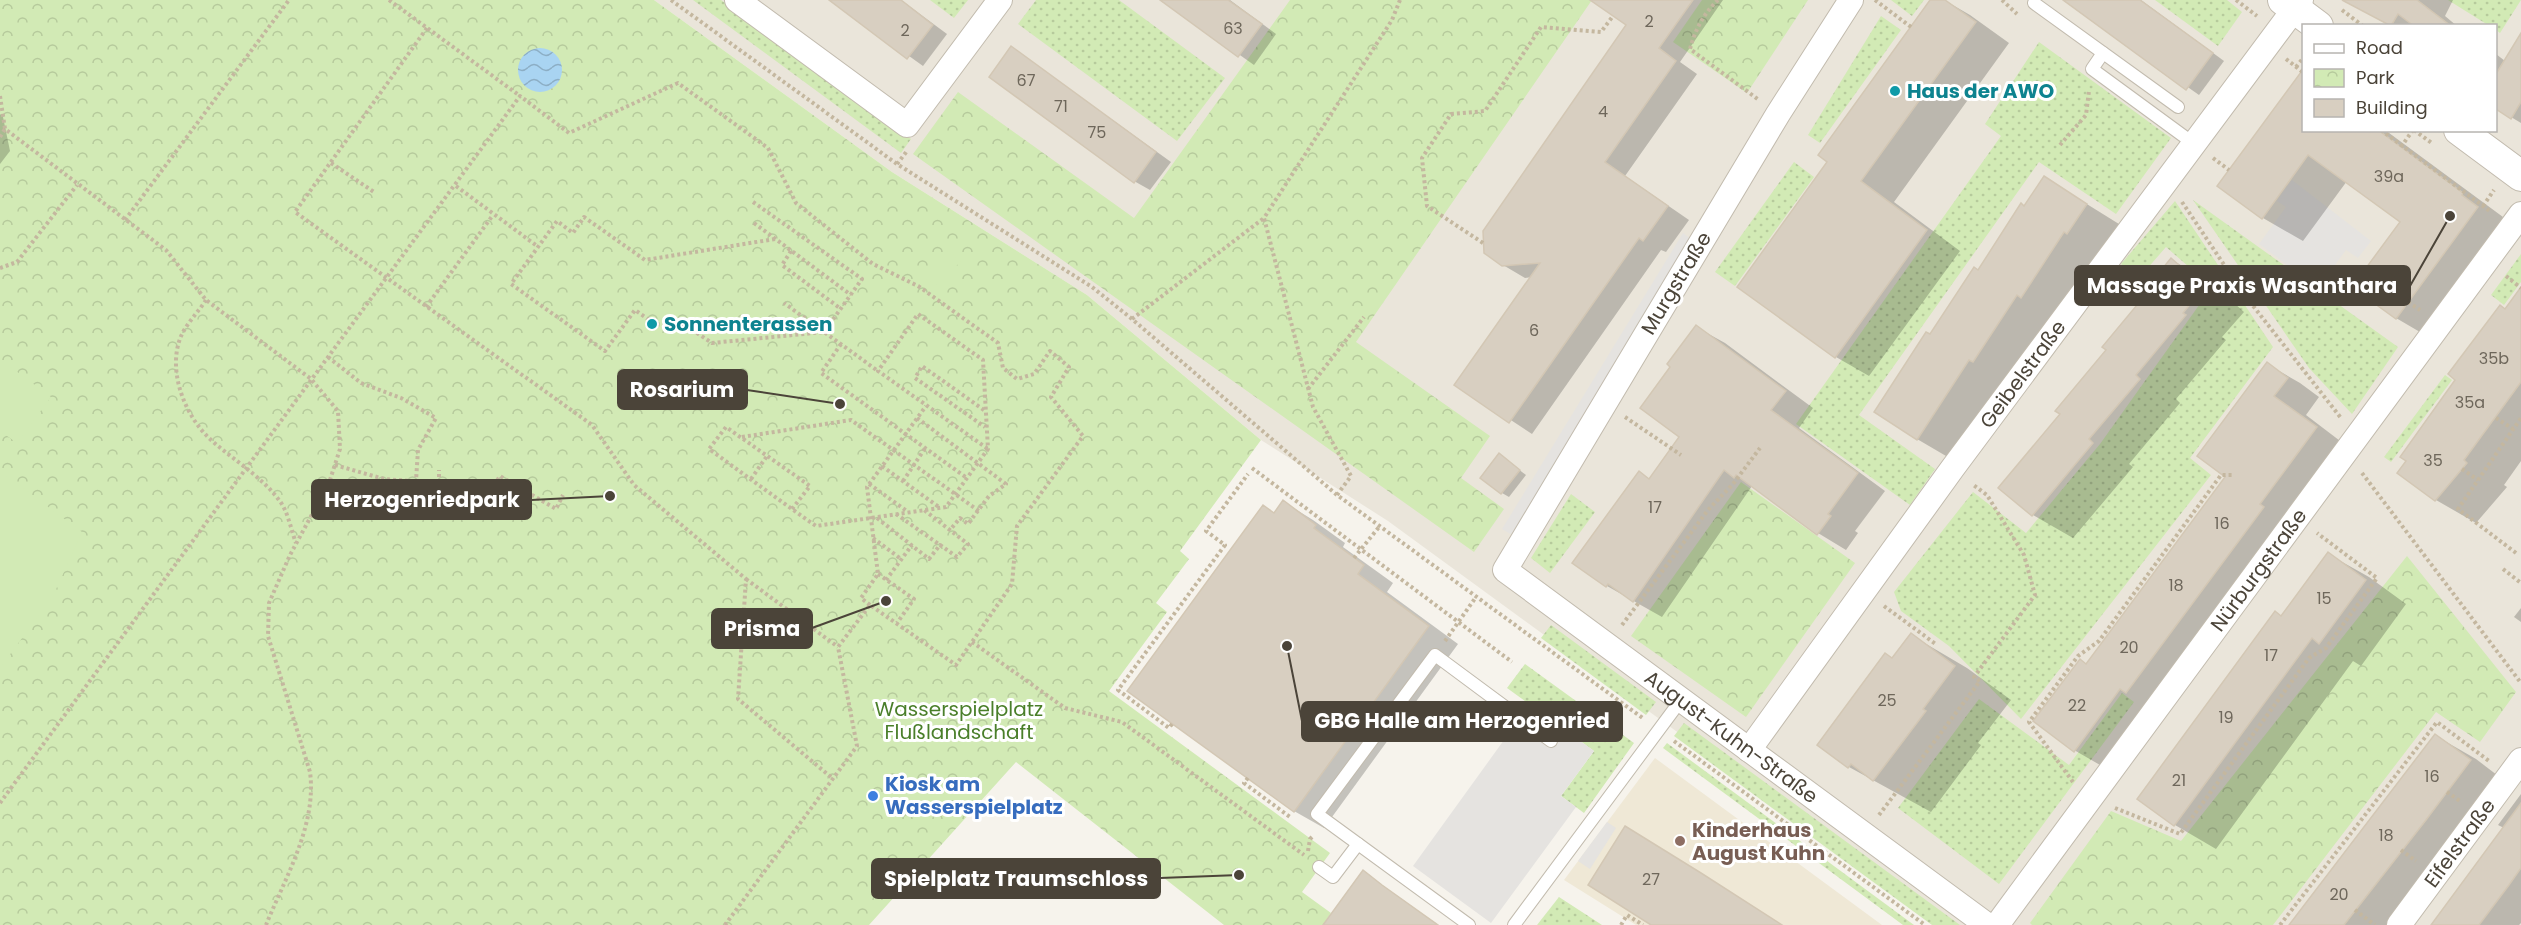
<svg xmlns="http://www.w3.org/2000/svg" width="2521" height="925" font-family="Poppins,sans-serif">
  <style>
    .residential { fill: #eae5da; fill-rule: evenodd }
    .education { fill: #efe8d6 }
    .grass { fill: url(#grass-dots) }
    .park { fill: url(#park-crowns) }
    .pitch { fill: #d2eab5 }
    .parking { fill: #e5e3e0 }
    .water { fill: url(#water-waves) }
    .shadow { fill: #0003 }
    .building { fill: #d8cfc1; stroke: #d3c7b4; stroke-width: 1.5 }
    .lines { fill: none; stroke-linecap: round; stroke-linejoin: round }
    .service-casing { stroke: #c2bbae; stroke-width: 14 }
    .minor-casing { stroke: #c2bbae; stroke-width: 26 }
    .tertiary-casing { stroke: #c2bbae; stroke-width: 32 }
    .path { stroke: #c4b79f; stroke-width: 4; stroke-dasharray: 3 3; stroke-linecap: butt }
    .service { stroke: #fff; stroke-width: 12 }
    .minor { stroke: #fff; stroke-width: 24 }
    .tertiary { stroke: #fff; stroke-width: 30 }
    .culture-dot { fill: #0f9aa8; stroke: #fff; stroke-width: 2 }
    .shop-dot { fill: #3f7fe0; stroke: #fff; stroke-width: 2 }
    .education-dot { fill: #8d6e63; stroke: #fff; stroke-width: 2 }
    .labels { text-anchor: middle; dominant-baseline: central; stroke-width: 6; stroke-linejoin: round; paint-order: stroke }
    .number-label { font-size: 16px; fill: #6e675b }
    .culture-label { font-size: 20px; font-weight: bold; fill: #0d838f; stroke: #fff; text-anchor: start }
    .street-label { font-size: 20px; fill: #4b4439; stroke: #fff }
    .park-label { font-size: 20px; fill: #4a7f2a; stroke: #fff }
    .shop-label { font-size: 20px; font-weight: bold; fill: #366cbe; stroke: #fff; text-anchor: start }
    .education-label { font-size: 20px; font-weight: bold; fill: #785e54; stroke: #fff; text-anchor: start }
    .leader { fill: none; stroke: #4b4439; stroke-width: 2 }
    .callout-dot { fill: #4b4439; stroke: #fff; stroke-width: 2 }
    .callout { fill: #4b4439; stroke: #4b4439; stroke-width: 2 }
    .callout-label { font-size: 21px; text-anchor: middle; font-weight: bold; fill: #fff }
  </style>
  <defs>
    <pattern id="grass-dots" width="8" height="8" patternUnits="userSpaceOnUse" patternTransform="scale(1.5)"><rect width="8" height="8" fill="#d2eab5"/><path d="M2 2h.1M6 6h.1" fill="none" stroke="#b6ca9c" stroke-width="1.8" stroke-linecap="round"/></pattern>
    <pattern id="park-crowns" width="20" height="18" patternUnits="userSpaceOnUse" patternTransform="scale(1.5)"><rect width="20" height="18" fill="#d2eab5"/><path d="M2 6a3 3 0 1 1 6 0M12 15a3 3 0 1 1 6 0" fill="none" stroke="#b6ca9c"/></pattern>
    <pattern id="water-waves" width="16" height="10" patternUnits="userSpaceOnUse" patternTransform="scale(1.5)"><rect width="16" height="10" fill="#a9d4f2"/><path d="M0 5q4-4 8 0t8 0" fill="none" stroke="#8caec5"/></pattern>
  </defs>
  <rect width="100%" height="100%" fill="#f6f3ec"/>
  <path class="residential" d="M654,0H2521V925H1942L1388,521L1261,440L1087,295L892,172ZM2304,26H2496V130H2304Z"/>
  <polygon class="education" points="1655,758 1882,925 1636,925 1564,880"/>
  <g class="grass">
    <polygon points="693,0 721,0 911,139 901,153"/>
    <polygon points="930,0 968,0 954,18"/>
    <polygon points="1036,0 1119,0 1225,78 1177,141 1018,24"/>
    <polygon points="1891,0 1924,0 1912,16"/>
    <polygon points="2155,0 2227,0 2242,12 2218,46"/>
    <polygon points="2448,0 2521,0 2500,33 2496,30 2496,26 2488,25"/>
    <polygon points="1881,16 1901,30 1820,143 1808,135"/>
    <polygon points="2039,42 2171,138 2116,214 2039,162 1859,415 1935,469 1910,505 1796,424 2001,136 1985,124"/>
    <polygon points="1794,162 1814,177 1735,286 1715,272"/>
    <polygon points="2193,200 2398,347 2352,414 2309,368"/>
    <polygon points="2175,201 2273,347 2190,458 2211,475 2021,719 1949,646 1901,611 1894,592 1973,492 2026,533 2100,444 2212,287 2166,247 2139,278 2121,264"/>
    <polygon points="2521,254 2521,282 2504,305 2491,295"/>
    <polygon points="2445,375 2452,380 2391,462 2384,457"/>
    <polygon points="1571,494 1595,512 1550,573 1531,558"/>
    <polygon points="1551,625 1656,702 1646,715 1541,638"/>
    <polygon points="1525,664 1634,743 1584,813 1561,796 1594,751 1507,688"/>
    <polygon points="2122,693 2134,702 1999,884 1898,808 1979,699 2069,765"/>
    <polygon points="1684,723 1960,925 1932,925 1674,736"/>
    <polygon points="1667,743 1914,925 1903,925 1663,748"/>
    <polygon points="1559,897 1602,925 1537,925"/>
  </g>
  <g class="park">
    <polygon points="0,0 654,0 892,172 1087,295 1261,440 1180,551 1189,559 1156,603 1167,612 1109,691 1330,853 1302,892 1331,913 1323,925 1224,925 1016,762 869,925 0,925"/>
    <polygon points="1290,0 1592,0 1356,342 1490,436 1461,478 1504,509 1474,552 913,154 958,92 1134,218"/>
    <polygon points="1702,0 1808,0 1747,93 1673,42"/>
    <polygon points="1741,482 1855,563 1746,717 1631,636"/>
    <polygon points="2407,556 2516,692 2480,742 2436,712 2273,925 2032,925 2030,923 2111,811 2181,841"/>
  </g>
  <g class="pitch">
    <polygon points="948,251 961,261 938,286 925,278"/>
    <polygon points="0,359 51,397 17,443 0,431"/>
    <polygon points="0,471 82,532 53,596 0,668"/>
  </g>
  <g class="parking">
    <polygon points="2292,180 2371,241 2358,258 2346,250 2318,288 2259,244 2286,207 2277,201"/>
    <polygon points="1683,233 1692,240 1514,536 1502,529"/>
    <polygon points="1530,704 1594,751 1561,796 1576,807 1491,923 1413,866"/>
    <polygon points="1607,822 1616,828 1590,869 1578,861"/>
  </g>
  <circle class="water" cx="540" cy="70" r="22"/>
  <g class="shadow">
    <polygon points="831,0 901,0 947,34 923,66"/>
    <polygon points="1162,0 1230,0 1276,34 1254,65"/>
    <polygon points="1612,0 1723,0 1680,62 1697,74 1625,176 1689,220 1666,252 1661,250 1532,434 1456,384 1532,277 1525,278 1503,265 1628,25"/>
    <polygon points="1932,0 1944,0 1970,15 2009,43 1894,202 1960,251 1869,376 1836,357 1830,162"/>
    <polygon points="2064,0 2141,0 2224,61 2199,95"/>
    <polygon points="2353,0 2453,0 2445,16 2457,26 2390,26 2351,3"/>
    <polygon points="2521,36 2521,123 2496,108 2496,54 2505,61"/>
    <polygon points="1012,48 1171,162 1150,190 1134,181"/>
    <polygon points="0,114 3,117 10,151 0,164"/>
    <polygon points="2304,130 2385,130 2503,217 2502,219 2518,231 2437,342 2396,318 2402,221 2347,181 2303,241 2263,218"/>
    <polygon points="2045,178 2127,229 1958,463 1917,439 1930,336"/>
    <polygon points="2172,260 2212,283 2244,312 2222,337 2226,340 2176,399 2180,403 2129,464 2133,467 2073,538 2033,515 2062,414"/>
    <polygon points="2521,300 2521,461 2504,485 2507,487 2476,523 2436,500 2506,310"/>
    <polygon points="1696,327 1725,343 1813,408 1799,428 1885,491 1855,531 1858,533 1846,550 1818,533 1752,486 1662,617 1607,586 1575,563 1639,473 1650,479 1681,436 1672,366"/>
    <polygon points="2267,364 2300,383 2319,397 2306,415 2348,447 2107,769 2074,750 2087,665 2227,477"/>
    <polygon points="1506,460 1526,475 1509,497 1502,493"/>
    <polygon points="1284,502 1313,520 1345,543 1343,547 1393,583 1387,592 1458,644 1324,828 1294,811 1263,507 1275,514"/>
    <polygon points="2328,554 2369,577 2406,604 2361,666 2353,661 2216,849 2175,825 2139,799 2282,617"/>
    <polygon points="2521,608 2521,622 2514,617"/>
    <polygon points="1911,635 1967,668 2011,700 1978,743 1981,745 1931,812 1849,767"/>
    <polygon points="2436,736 2476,759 2510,785 2402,925 2290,925"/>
    <polygon points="2521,794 2521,923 2519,925 2433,925 2504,828 2498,825"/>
  </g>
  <g class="building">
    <polygon points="829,0 901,0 933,25 907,59"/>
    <polygon points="1160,0 1228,0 1262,24 1238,57"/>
    <polygon points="1590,0 1693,0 1659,48 1676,61 1605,162 1668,206 1643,241 1639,238 1509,423 1454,385 1540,263 1502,266 1484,253 1483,231 1626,25"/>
    <polygon points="1930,0 1945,0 1976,22 1861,181 1927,230 1835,358 1737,287 1827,162 1818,155"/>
    <polygon points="2063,0 2140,0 2213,53 2186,90"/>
    <polygon points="2342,0 2417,0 2451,26 2414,26 2398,14 2391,26"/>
    <polygon points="2521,33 2521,102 2511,119 2496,109 2496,74"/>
    <polygon points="1011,46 1156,152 1134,183 989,77"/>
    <polygon points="2304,68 2304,130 2378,130 2463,193 2462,195 2478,207 2396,319 2352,287 2400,222 2308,155 2262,219 2217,186"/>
    <polygon points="2044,176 2087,204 2067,234 2064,232 2021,298 2017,295 1973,362 1969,360 1917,440 1874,412 1926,332 1930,334 1974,267 1978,270 2021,203 2024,206"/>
    <polygon points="2171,258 2204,287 2183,313 2186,315 2136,375 2140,379 2089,439 2093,443 2032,516 1998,488 2060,414 2055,411 2106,350 2102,347 2152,287 2149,285"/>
    <polygon points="2521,287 2521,382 2464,460 2467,463 2435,501 2397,473 2406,461 2400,457 2455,380 2448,374 2500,305 2505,309"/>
    <polygon points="1696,325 1786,391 1771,410 1858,473 1828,514 1831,516 1817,535 1736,475 1734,478 1724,470 1633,602 1608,584 1606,587 1572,563 1639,471 1649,479 1679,437 1640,408 1670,367 1667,364"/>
    <polygon points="2267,362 2288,378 2274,396 2317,427 2260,504 2264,507 2126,693 2120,689 2074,752 2033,721 2080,659 2086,664 2225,477 2197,456"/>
    <polygon points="1499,453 1520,470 1501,494 1480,478"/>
    <polygon points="1283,500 1316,525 1314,528 1364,565 1358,574 1429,626 1294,812 1127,691 1263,505 1274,513"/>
    <polygon points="2328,552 2366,580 2319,644 2312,638 2174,826 2137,799 2275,611 2281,616"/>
    <polygon points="1911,633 1955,666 1923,709 1926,711 1873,781 1851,764 1848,768 1817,745 1885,653 1892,658"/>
    <polygon points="2435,734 2471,760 2426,820 2344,925 2289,925"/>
    <polygon points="2521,803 2521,868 2509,885 2479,925 2431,925"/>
    <polygon points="1625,826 1701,873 1782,925 1651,925 1588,885"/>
    <polygon points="1363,870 1382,885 1438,925 1323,925"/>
  </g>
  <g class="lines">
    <g class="service-casing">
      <g id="service">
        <polyline points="2034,3 2178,107"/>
        <polyline points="2103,53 2092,69 2193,143"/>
        <polyline points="1319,867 1333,877 1358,844"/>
        <polyline points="1469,925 1317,814 1435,655 1551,741"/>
        <polyline points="1514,925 1681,700"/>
      </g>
    </g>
    <g class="minor-casing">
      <g id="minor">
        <polyline points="737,0 907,125 1000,0"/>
        <path id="s1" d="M1851,0L1778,114L1505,570L1987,925"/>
        <path id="s2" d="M1749,750L1952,469L2301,0"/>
        <path id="s3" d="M1997,925L2521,214"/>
        <path id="s4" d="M2399,925L2521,760"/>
      </g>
    </g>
    <g class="tertiary-casing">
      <g id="tertiary">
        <polyline points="2283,0 2318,26"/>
        <polyline points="2459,130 2521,176"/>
      </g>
    </g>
    <g class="path">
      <polyline points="389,0 520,96"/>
      <polyline points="671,0 897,164 1092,287 1132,319 1337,495 1644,719"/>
      <path d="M1718,0C1704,13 1695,30 1690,49L1759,100"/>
      <polyline points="1875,0 1911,27"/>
      <polyline points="2002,0 2017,14"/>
      <polyline points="2236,0 2257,16"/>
      <polyline points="2342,10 2363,26"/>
      <polyline points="427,28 295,212 592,425 634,485 746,579 738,699 832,778"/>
      <polyline points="2286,59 2304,73"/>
      <polyline points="2296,67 2304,57"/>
      <path d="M0,96L5,129L166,250L206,300L311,379L338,411L340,449L329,483L290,555L269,603L268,636L310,772C317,825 285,878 266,925"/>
      <polyline points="2381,130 2491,212"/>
      <polyline points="2414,130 2433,144"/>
      <polyline points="0,137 5,129"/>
      <polyline points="2060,145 2086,115 2089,91"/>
      <polyline points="2401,147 2413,130"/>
      <polyline points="2213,158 2229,170"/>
      <polyline points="331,163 374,192"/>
      <polyline points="897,164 907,151"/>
      <polyline points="456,186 537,246"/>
      <polyline points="753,202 862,279 824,332 784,303"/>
      <polyline points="2182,202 2243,293 2341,418"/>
      <polyline points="2483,206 2494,190"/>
      <polyline points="125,220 289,0"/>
      <polyline points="754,223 851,295"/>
      <polyline points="775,239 645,260 584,217 573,233 557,221 511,284 605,351 635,310 655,324 688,327 712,343 824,332 878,371"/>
      <polyline points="1483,243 1427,206 1422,158 1451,114 1485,111 1541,27 1601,32 1613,16"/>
      <polyline points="791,251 782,265 841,309"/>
      <polyline points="0,268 17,262 77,185"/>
      <polyline points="2506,276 2521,288"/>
      <path d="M206,300C199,311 188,322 182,334C166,368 184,415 210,439C233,460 260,475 279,500C288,511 291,530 296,543"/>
      <polyline points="2408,302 2420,310"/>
      <polyline points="426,307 493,215"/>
      <polyline points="1132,319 1264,218"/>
      <polyline points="841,344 821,373 967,478"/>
      <polyline points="328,357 361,383 401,398 436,418 418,450 416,481"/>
      <polyline points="1308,389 1364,317"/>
      <polyline points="984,410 922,366 915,378 985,427"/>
      <polyline points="1625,417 1681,455"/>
      <polyline points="917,418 1006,484 989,496 968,524 960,518 950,530"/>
      <polyline points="2496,418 2513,429"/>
      <polyline points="742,437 851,420 979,511"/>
      <polyline points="335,465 384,479 493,487 500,476 556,509 563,495"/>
      <polyline points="882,466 939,507"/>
      <polyline points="1252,468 1512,662"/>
      <polyline points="2462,469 2478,480"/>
      <polyline points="2362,473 2521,683"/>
      <polyline points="751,479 767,456"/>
      <polyline points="903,481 926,447"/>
      <polyline points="439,483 439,470"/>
      <polyline points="869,484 908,512"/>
      <polyline points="1337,495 1351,476 1313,407 1264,218 1392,20 1400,0"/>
      <path d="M792,509L810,486L726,427L709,449C745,475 780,501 816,526L946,507L988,449L983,360L918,314L878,371L988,449"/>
      <polyline points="896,514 940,545"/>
      <polyline points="877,518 929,559 940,545 957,557 968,544 924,510"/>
      <polyline points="873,538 901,559"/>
      <polyline points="2516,553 2458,509 2521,418"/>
      <polyline points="1354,558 1379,527"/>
      <polyline points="2503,569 2521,583"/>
      <polyline points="878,574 914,599 897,623"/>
      <polyline points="746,579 838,647"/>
      <polyline points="886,580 912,545"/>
      <polyline points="870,605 861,598 878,574 867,487 926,406"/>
      <polyline points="1884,606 1937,645"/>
      <polyline points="1622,625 1708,510 1733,484 1760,448"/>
      <polyline points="1445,641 1476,597"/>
      <polyline points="972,642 1065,708 1122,722 1304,855"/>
      <polyline points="1172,724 1169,728 1118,690 1225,545 1206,531 1248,474"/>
      <polyline points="1674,741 1925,925"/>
      <polyline points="1248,778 1244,783 1290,817"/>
      <polyline points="2073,782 2029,722 2078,656 2099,641 2221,475 2232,475"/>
      <polyline points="2447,792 2460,801"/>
      <polyline points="0,803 520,96 569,133 678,83 768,148 796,203 873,264 918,286 998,343 1003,368 1017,379 1034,374 1050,351 1069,367 1051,397 1083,436 1017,526 1012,584 956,665 870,605 838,647 857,746 725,925"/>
      <polyline points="2115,808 2180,834 2309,658 2326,648 2377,578 2317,533"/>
      <polyline points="1879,815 1980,681 1974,677 2035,595 2024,555 1987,495 1972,484"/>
      <polyline points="2401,850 2416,861"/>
      <polyline points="1308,851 1310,839 1313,836"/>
      <polyline points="2355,910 2375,925"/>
      <polyline points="1621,925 1627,915 1643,925"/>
      <polyline points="2280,925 2437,722 2489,761"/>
    </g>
    <use href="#service" class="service"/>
    <use href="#minor" class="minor"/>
    <use href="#tertiary" class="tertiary"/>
  </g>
  <g class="culture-dot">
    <circle cx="1895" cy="91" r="6"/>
    <circle cx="652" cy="324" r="6"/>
  </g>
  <circle class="shop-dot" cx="873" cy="796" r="6"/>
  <circle class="education-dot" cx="1680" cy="841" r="6"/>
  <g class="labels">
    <g class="number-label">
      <text x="1649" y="21">2</text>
      <text x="1233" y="28">63</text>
      <text x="905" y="30">2</text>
      <text x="1026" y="80">67</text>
      <text x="1061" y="106">71</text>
      <text x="1603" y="111">4</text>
      <text x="1097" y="132">75</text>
      <text x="2389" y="176">39a</text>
      <text x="1534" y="330">6</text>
      <text x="2494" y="358">35b</text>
      <text x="2470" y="402">35a</text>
      <text x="2433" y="460">35</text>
      <text x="1655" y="507">17</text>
      <text x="2222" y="523">16</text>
      <text x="2176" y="585">18</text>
      <text x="2324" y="598">15</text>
      <text x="2129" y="647">20</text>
      <text x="2271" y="655">17</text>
      <text x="1887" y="700">25</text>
      <text x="2077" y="705">22</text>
      <text x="2226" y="717">19</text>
      <text x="2432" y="776">16</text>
      <text x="2179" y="780">21</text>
      <text x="2386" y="835">18</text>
      <text x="1651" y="879">27</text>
      <text x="2339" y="894">20</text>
    </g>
    <g class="culture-label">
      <text x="1907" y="91">Haus der AWO</text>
      <text x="664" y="324">Sonnenterassen</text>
    </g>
    <g class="street-label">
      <text transform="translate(1676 283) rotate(-59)">Murgstraße</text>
      <text stroke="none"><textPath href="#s2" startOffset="465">Geibelstraße</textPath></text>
      <text stroke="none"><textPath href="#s3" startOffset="441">Nürburgstraße</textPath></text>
      <text stroke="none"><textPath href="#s1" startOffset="948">August-Kuhn-Straße</textPath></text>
      <text stroke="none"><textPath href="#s4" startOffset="102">Eifelstraße</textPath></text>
    </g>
    <g class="park-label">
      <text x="959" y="709">Wasserspielplatz<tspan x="959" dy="23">Flußlandschaft</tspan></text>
    </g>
    <g class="shop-label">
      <text x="885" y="784">Kiosk am<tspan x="885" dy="23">Wasserspielplatz</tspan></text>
    </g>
    <g class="education-label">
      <text x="1692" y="830">Kinderhaus<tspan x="1692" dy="23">August Kuhn</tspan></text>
    </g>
  </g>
  <path class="leader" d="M2450 216L2410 286M840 404L747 390M610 496L531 500M886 601L812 628M1287 646L1302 721M1239 875L1160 878"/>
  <g class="callout-dot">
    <circle cx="2450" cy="216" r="6"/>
    <circle cx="840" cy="404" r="6"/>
    <circle cx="610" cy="496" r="6"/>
    <circle cx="886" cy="601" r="6"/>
    <circle cx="1287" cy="646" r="6"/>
    <circle cx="1239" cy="875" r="6"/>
  </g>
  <g class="callout">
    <rect x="2075" y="266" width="335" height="39" rx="6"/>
    <rect x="618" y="370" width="129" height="39" rx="6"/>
    <rect x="312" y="480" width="219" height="39" rx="6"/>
    <rect x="712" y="609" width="100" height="39" rx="6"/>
    <rect x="1302" y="702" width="320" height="39" rx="6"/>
    <rect x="872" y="859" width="288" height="39" rx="6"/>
  </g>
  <g class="callout-label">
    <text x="2242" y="293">Massage Praxis Wasanthara</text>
    <text x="682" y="397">Rosarium</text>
    <text x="422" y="507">Herzogenriedpark</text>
    <text x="762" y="636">Prisma</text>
    <text x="1462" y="728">GBG Halle am Herzogenried</text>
    <text x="1016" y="886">Spielplatz Traumschloss</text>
  </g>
  <rect x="2302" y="24" width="195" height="108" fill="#ffffff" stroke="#b7b4b0" stroke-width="1.5"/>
  <rect x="2314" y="44" width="30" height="9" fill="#ffffff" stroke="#b7b4b0" stroke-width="1.5"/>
  <text x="2356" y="54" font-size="18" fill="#4b4439">Road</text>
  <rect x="2314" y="69" width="30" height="18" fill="url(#park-crowns)" stroke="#b7b4b0" stroke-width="1.5"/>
  <text x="2356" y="84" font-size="18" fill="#4b4439">Park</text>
  <rect x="2314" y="99" width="30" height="18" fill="#d8cfc1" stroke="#b7b4b0" stroke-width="1.5"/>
  <text x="2356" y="114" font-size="18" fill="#4b4439">Building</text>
</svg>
